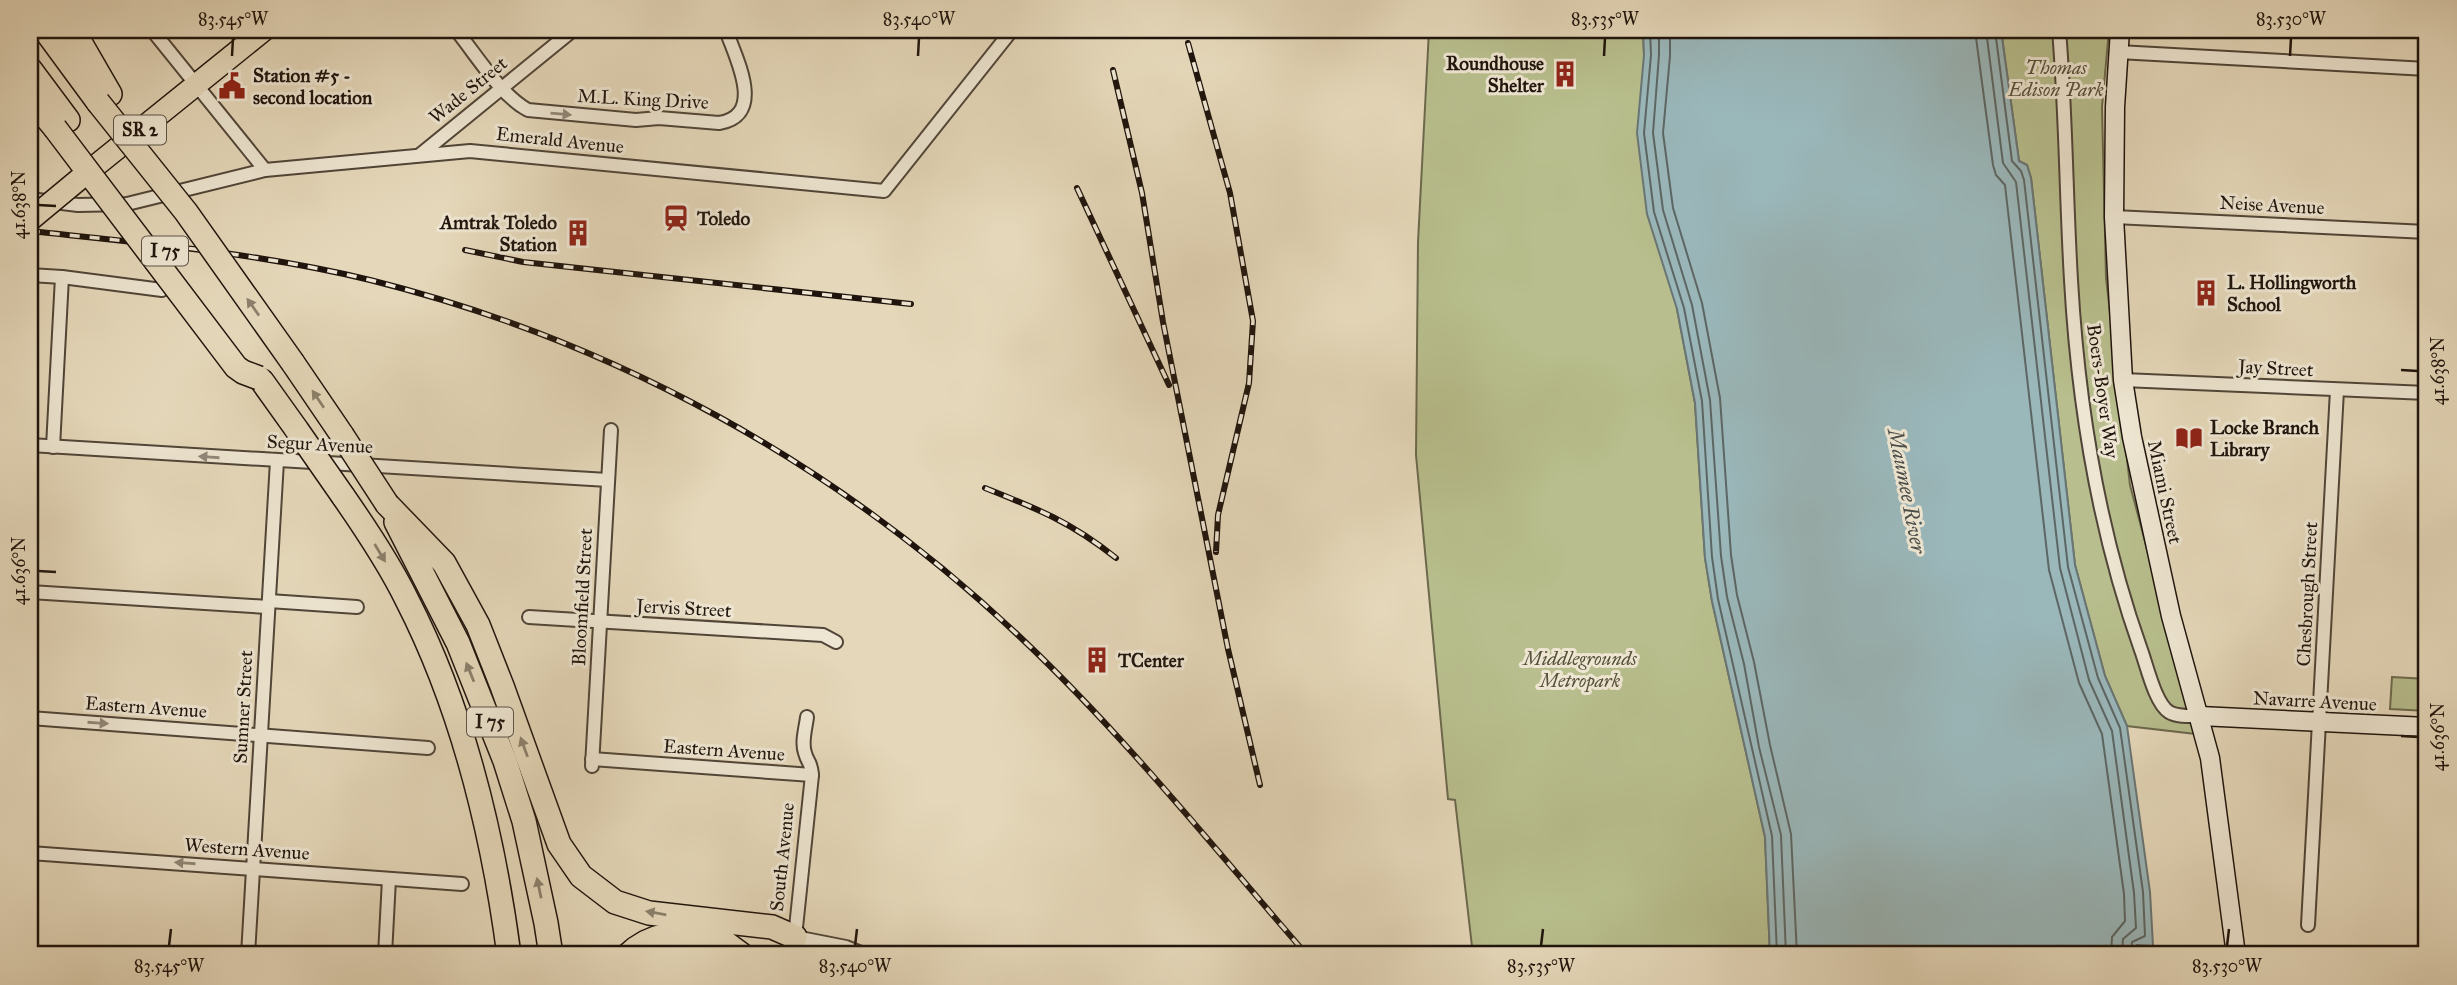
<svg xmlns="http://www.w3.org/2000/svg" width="2457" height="985" font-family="'IM FELL Great Primer',serif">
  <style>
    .green { fill: #b8be8d; stroke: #6c694d; stroke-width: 2 }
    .water { fill: #9ab7ba; stroke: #697675; stroke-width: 2 }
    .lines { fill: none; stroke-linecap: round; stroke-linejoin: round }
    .shore { stroke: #5c6664; stroke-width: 2 }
    .street-casing { stroke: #504538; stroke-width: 16 }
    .secondary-casing { stroke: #1f140d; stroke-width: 21 }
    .primary-casing { stroke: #1f140d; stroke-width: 24 }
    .highway-casing { stroke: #1f140d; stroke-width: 26 }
    .street { stroke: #eee6d2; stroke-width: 12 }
    .secondary { stroke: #eee6d2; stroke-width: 18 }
    .primary { stroke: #e5d8ba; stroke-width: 21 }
    .highway { stroke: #e5d8ba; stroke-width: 23 }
    .rail-casing { stroke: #1f140d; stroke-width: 6 }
    .rail { stroke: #eee6d2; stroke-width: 3.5; stroke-dasharray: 10; stroke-linecap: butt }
    .primary-bridge-casing { stroke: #1f140d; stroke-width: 24; stroke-linecap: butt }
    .highway-bridge-casing { stroke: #1f140d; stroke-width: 26; stroke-linecap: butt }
    .primary-bridge { stroke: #e5d8ba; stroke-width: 21 }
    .highway-bridge { stroke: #e5d8ba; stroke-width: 23 }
    .oneway { fill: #918879 }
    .oneway2 { fill: #8c806c }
    .ticks { fill: none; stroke: #1f140d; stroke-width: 2.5 }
    .labels { text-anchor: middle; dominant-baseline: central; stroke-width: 6; stroke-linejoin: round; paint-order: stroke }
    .shield { fill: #eee6d2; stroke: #5d5348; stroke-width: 2 }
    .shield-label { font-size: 18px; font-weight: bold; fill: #1f140d }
    .poi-label { font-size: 19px; font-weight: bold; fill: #1f140d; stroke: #eee6d2; text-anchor: start }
    .park-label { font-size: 19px; font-style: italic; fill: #55503a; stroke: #eee6d2 }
    .street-label { font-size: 19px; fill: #1f140d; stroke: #eee6d2 }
    .water-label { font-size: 21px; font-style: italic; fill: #4a4d4a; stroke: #eee6d2 }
    .neatline { fill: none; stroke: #1f140d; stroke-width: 2.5 }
    .ticks-label { font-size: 18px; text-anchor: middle; fill: #1f140d }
  </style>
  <rect width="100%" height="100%" fill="#e5d8ba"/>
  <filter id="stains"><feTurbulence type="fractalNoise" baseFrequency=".00286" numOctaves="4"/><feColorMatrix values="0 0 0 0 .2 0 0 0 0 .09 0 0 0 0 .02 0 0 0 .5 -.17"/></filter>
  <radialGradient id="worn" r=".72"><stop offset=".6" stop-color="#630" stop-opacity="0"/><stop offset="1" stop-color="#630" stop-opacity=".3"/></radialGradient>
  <g class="green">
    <polygon points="1429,30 1643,30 1644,55 1677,309 1695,403 1705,558 1712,601 1765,837 1770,955 1473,955 1455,800 1448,799 1416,455 1418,242"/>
    <polygon points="2001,30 2109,30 2102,107 2106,278 2130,485 2196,734 2127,726 2105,676 2075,565 2031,178 2027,165 2019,161"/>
    <polygon points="2392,677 2427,679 2427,711 2390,709"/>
  </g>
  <polygon class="water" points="1643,30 2001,30 2019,161 2027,165 2031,178 2075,565 2105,676 2127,726 2150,892 2153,946 2137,945 2137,955 1770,955 1765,837 1712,601 1705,558 1695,403 1677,309 1647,214 1637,133 1644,55"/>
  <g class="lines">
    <g class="shore">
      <polyline points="1650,30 1651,55 1644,133 1654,212 1684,308 1702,401 1712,557 1718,599 1772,836 1777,955"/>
      <polyline points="1659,30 1659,55 1653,133 1663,210 1692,305 1710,400 1721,556 1727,597 1744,664 1759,747 1781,835 1786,955"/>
      <polyline points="1670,30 1670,56 1663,133 1673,208 1702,303 1720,398 1731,555 1737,595 1754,662 1770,745 1791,834 1797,955"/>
      <polyline points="1975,30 1993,165 1996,175 2005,185 2049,570 2079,683 2102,734 2124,894 2125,921 2112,937 2111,955"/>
      <polyline points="1986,30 2003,163 2016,182 2060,568 2089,680 2112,731 2134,893 2136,928 2123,939 2122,955"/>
      <polyline points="1995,30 2012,161 2021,171 2024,180 2068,567 2098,678 2120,728 2143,892 2145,936 2132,942 2131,955"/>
    </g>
    <g class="street-casing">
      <g id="street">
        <polyline points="152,30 265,170"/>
        <path d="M456,30C475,53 501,96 528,110L636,120L659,118L719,123C767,115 735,57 726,30"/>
        <path d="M2059,30C2066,113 2066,196 2071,280C2078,404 2099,532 2141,650C2147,666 2155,703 2169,712C2177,717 2191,716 2200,716"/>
        <polyline points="2118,52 2427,69"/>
        <polyline points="421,154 573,30"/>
        <polyline points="30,199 78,205 127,204 265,170 470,151 884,191 1012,30"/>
        <polyline points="2114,217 2427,232"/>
        <polyline points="30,275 62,277 162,290"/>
        <polyline points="2123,380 2427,393"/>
        <polyline points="30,445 608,480"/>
        <polyline points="53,447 62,277"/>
        <polyline points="30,592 268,607"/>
        <polyline points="269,601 357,607"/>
        <polyline points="529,617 823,635 836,642"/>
        <path d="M807,717C806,727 801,742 805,753C808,764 811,761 812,775L795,937L846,947L866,955"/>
        <polyline points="30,718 428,748"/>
        <polyline points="592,759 812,775"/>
        <polyline points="592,766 611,430"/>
        <polyline points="30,853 462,884"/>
        <polyline points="2308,925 2337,390"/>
        <polyline points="248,955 277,461"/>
        <polyline points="385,955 389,879"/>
      </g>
    </g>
    <g class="secondary-casing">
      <g id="secondary">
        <polyline points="2120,30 2115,107 2114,217 2123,380 2132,437 2171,616 2210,758 2236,955"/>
        <polyline points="2200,716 2427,727"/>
        <polyline points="791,955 795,937"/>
      </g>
    </g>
    <g class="primary-casing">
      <polyline id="primary" points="83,176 264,30"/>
    </g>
    <g class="highway-casing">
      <g id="highway">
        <polyline points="45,30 98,102"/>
        <polyline points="73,30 110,94"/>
        <polyline points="30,69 68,120"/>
        <polyline points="30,98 55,128"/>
        <polyline points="293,363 342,435"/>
        <polyline points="262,381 297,430"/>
        <path d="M343,496C366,529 389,563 407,600C463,709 493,834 509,955"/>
        <polyline points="387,504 444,563 478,625 502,686 559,844 581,876 615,902 649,913 772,927 795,937"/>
        <polyline points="396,522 458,643 505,761 524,821 546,923 551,955"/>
        <polyline points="715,935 742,955"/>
        <path d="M628,955C651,933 676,932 706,935"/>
      </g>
    </g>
    <use href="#street" class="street"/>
    <use href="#secondary" class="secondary"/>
    <use href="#primary" class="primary"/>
    <use href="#highway" class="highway"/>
    <g class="rail-casing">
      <g id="rail">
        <polyline points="1188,43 1230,193 1253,321 1249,383 1218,515 1216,552"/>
        <polyline points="1113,70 1142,193 1163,322 1228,649 1260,785"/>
        <polyline points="1077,188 1169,385"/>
        <path d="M30,231C143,243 259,253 370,280C615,341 837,464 1020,637C1124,735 1214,848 1307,955"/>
        <polyline points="465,250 523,262 911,304"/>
        <path d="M985,488C1038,509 1071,522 1116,558"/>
      </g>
    </g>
    <use href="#rail" class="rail"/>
    <g class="primary-bridge-casing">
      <polyline id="primary-bridge" points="30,220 83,176"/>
    </g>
    <g class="highway-bridge-casing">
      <g id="highway-bridge">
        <polyline points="98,102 186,212 293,363"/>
        <polyline points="55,128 236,367 243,372 259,378"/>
        <polyline points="297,430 343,496"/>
        <polyline points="342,435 387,504"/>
      </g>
    </g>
    <use href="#primary-bridge" class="primary-bridge"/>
    <use href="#highway-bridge" class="highway-bridge"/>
  </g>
  <defs><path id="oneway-solid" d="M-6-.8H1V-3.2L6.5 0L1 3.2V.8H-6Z" transform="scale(1.75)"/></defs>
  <g class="oneway">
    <use href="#oneway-solid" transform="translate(561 114) rotate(5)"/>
    <use href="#oneway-solid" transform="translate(209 457) rotate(-176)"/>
    <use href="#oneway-solid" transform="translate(98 723) rotate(4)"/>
    <use href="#oneway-solid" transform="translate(185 863) rotate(-176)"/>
  </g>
  <g class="oneway2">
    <use href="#oneway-solid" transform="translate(253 307) rotate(-125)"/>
    <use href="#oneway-solid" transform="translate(318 399) rotate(-124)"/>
    <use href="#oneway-solid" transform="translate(380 553) rotate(59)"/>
    <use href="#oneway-solid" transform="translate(470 672) rotate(-112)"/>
    <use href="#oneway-solid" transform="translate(524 747) rotate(-110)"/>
    <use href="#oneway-solid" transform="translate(539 888) rotate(-102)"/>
    <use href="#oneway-solid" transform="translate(656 913) rotate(-170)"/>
  </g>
  <path class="ticks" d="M232,56L233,38M918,56L919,38M1604,56L1605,38M2290,56L2291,38M38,205L56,206M2401,370L2418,371M38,571L56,572M2401,736L2418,737M169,946L171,929M855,946L857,929M1541,946L1543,929M2227,946L2229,929"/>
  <defs>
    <g id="building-bare" transform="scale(2.1)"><path d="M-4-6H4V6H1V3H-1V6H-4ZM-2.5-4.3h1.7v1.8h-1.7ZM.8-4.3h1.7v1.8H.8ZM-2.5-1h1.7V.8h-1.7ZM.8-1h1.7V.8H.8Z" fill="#8f2418" stroke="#eee6d2" stroke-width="2.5" paint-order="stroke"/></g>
    <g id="civic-bare" transform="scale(2.1)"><path d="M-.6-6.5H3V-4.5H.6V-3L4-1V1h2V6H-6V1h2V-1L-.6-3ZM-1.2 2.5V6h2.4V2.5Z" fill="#8f2418" stroke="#eee6d2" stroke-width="2.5" paint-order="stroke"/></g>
    <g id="station-bare" transform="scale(2.1)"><path d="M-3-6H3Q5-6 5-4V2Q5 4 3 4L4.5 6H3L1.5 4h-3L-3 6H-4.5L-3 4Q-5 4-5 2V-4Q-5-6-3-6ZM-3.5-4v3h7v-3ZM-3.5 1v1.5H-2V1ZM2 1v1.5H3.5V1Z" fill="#8f2418" stroke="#eee6d2" stroke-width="2.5" paint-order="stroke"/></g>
    <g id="library-bare" transform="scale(2.1)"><path d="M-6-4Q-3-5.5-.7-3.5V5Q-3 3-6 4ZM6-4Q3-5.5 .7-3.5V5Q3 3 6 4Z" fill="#8f2418" stroke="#eee6d2" stroke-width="2.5" paint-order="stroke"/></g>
  </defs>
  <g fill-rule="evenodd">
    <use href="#building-bare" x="1565" y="74"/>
    <use href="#civic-bare" x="232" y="86"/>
    <use href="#station-bare" x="676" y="218"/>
    <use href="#building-bare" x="578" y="233"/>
    <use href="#building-bare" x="2206" y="293"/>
    <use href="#library-bare" x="2189" y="438"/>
    <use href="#building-bare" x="1097" y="660"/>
  </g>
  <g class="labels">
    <g class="shield">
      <rect x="114" y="115.5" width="52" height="29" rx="5"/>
      <rect x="142" y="236.5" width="46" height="29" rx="5"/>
      <rect x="467" y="707.5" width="46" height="29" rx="5"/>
    </g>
    <g class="shield-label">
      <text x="140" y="130">SR 2</text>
      <text x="165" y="251">I 75</text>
      <text x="490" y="722">I 75</text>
    </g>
    <g class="poi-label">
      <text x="1544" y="63" text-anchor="end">Roundhouse<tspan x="1544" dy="22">Shelter</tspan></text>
      <text x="253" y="75">Station #5 -<tspan x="253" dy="22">second location</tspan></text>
      <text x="697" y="218">Toledo</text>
      <text x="557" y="222" text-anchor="end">Amtrak Toledo<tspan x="557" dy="22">Station</tspan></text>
      <text x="2227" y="282">L. Hollingworth<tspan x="2227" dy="22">School</tspan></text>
      <text x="2210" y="427">Locke Branch<tspan x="2210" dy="22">Library</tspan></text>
      <text x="1118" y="660">TCenter</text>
    </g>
    <g class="park-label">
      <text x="2056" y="67">Thomas<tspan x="2056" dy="22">Edison Park</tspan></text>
      <text x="1580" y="658">Middlegrounds<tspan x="1580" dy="22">Metropark</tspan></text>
    </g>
    <g class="street-label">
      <text transform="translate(468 90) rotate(-39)">Wade Street</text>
      <text transform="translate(643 99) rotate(3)">M.L. King Drive</text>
      <text transform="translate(560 140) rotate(6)">Emerald Avenue</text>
      <text transform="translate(2272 205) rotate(3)">Neise Avenue</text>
      <text transform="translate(2276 368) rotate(3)">Jay Street</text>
      <text transform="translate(2103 391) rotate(82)">Boers-Boyer Way</text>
      <text transform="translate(320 444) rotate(3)">Segur Avenue</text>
      <text transform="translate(2165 492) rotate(78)">Miami Street</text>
      <text transform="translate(2307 594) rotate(-87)">Chesbrough Street</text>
      <text transform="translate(582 597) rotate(-87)">Bloomfield Street</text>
      <text transform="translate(684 608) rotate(3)">Jervis Street</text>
      <text transform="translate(2315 701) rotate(3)">Navarre Avenue</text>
      <text transform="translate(146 707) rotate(4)">Eastern Avenue</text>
      <text transform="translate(243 707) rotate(-87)">Sumner Street</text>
      <text transform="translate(724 750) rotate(4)">Eastern Avenue</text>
      <text transform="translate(247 849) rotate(4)">Western Avenue</text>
      <text transform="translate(782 857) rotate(-84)">South Avenue</text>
    </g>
    <g class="water-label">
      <text transform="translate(1907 491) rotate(79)">Maumee River</text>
    </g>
  </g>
  <rect width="2457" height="985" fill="none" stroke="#e5d8ba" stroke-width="77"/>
  <rect x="38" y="38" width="2380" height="908" class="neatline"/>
  <g class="ticks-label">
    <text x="233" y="25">83.545°W</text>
    <text x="919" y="25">83.540°W</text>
    <text x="1605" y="25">83.535°W</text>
    <text x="2291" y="25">83.530°W</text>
    <text transform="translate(19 205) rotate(-90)" y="6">41.638°N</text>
    <text transform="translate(2438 371) rotate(-90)" y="6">41.638°N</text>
    <text transform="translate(19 571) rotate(-90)" y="6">41.636°N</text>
    <text transform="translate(2438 737) rotate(-90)" y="6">41.636°N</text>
    <text x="169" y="972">83.545°W</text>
    <text x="855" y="972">83.540°W</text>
    <text x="1541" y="972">83.535°W</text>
    <text x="2227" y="972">83.530°W</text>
  </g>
  <rect width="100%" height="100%" filter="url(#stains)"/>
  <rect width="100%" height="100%" fill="url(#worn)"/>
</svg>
